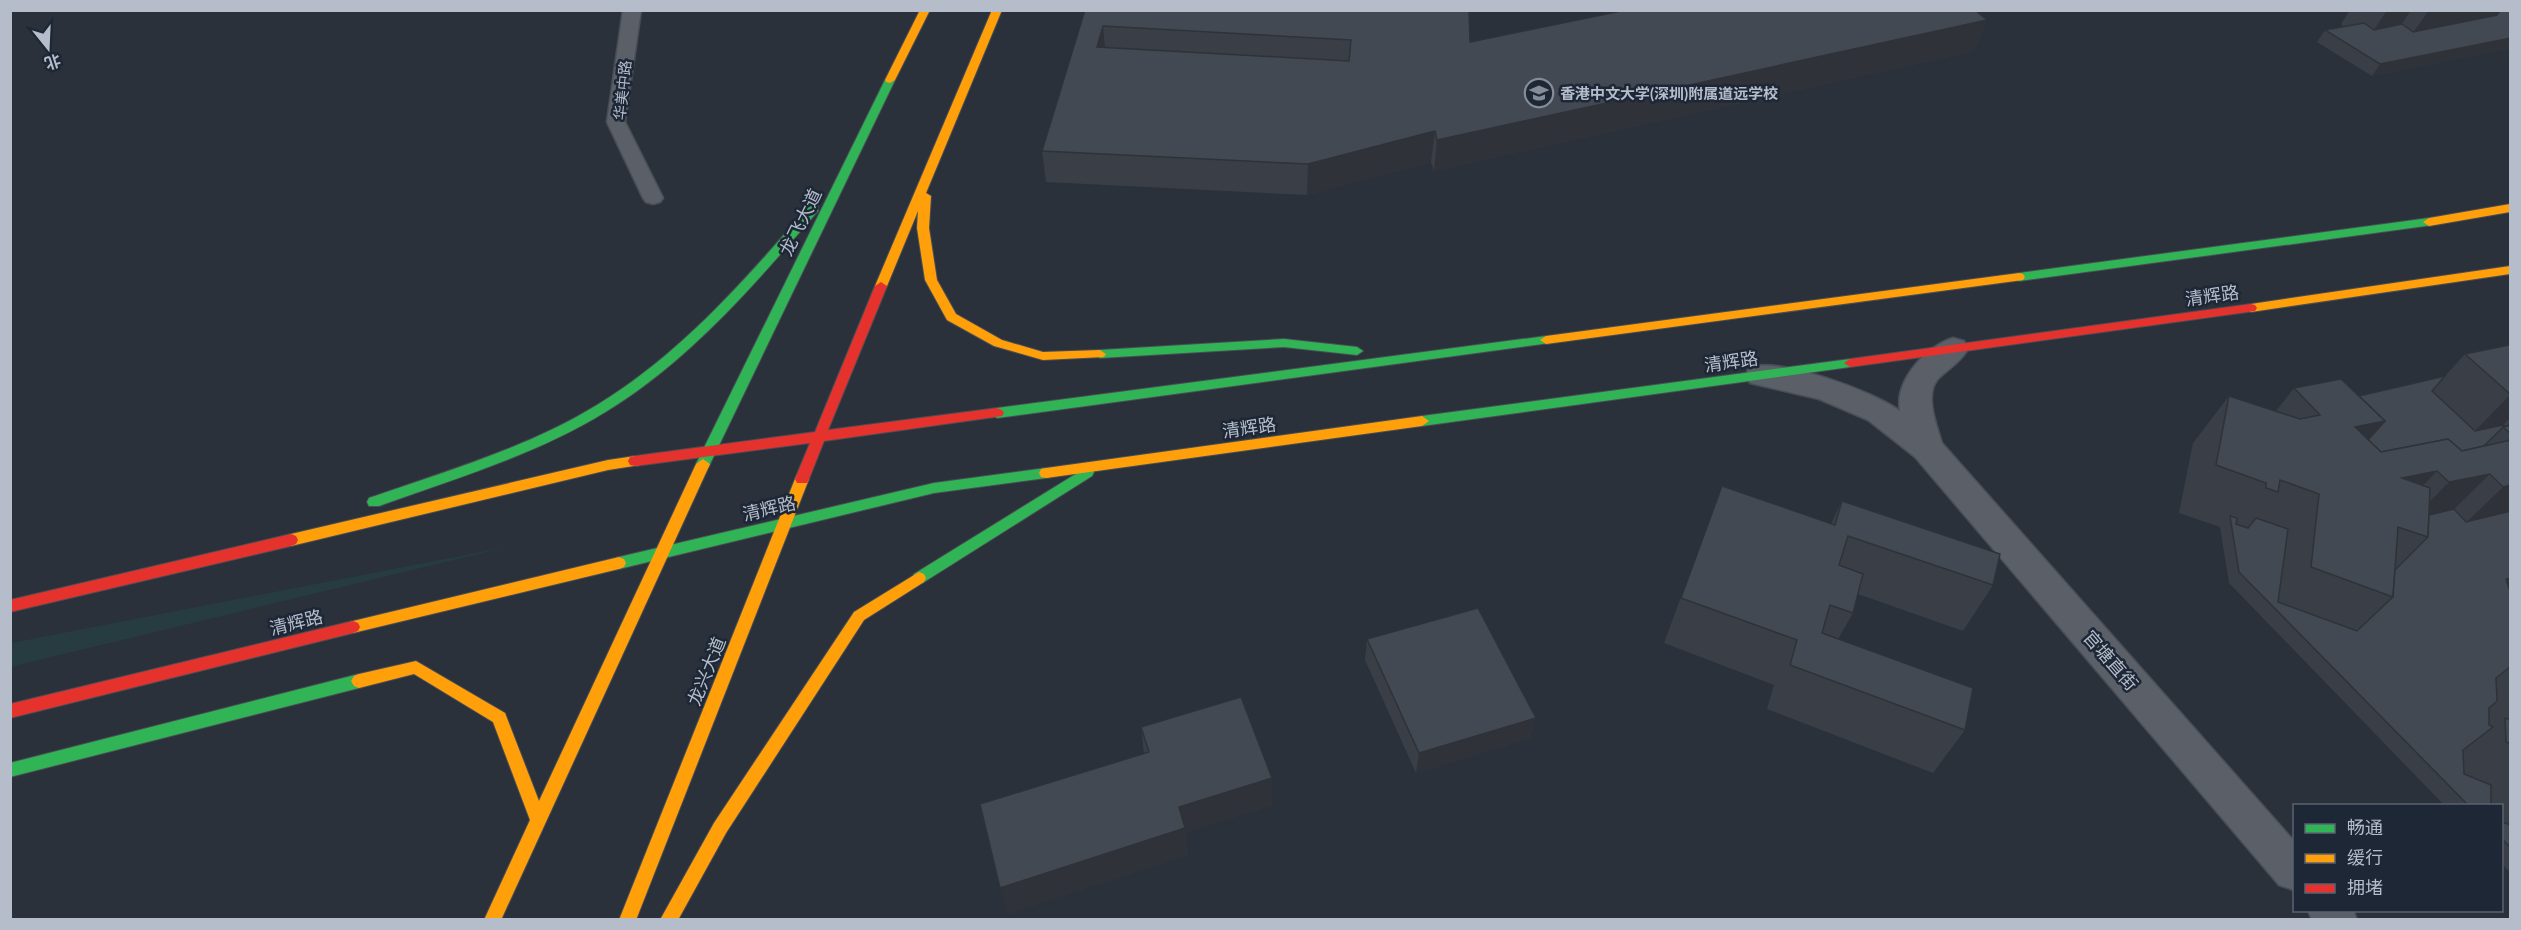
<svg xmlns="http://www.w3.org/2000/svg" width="2521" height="930" font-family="Lato,'Noto Sans SC',sans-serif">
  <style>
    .green { fill: #273c41 }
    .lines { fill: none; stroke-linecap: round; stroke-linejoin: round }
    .lane-casing { stroke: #494d55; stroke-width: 3 }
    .street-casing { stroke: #494d55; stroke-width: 3 }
    .fast-casing { stroke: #494d55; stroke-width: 2 }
    .slow-casing { stroke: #494d55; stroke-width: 2 }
    .jam-casing { stroke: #494d55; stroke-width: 2 }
    .lane { fill: #5b6068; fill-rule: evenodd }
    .street { fill: #5b6068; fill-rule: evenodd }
    .fast { fill: #30b455; fill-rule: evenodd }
    .slow { fill: #ff9f0a; fill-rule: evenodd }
    .jam { fill: #e5322d; fill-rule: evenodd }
    .wall { fill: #3a3f47 }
    .shaded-wall { fill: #2f3339 }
    .building { fill: #434952; stroke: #2f3339; stroke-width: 1.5; fill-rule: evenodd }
    .labels { text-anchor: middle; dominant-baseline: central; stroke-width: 5; stroke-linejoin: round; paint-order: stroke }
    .far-street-label { font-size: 15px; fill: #b5bdcb; stroke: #1d2736 }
    .far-poi-label { font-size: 15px; font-weight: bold; fill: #b5bdcb; stroke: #1d2736; text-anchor: start }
    .street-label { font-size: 18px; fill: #b5bdcb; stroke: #1d2736 }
  </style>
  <rect width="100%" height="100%" fill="#2a313b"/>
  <polygon class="green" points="512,546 51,657 11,667 11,643"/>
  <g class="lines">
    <g class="lane-casing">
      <polygon id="lane" points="623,10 641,10 625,122 663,198 660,202 653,204 646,202 643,198 607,122"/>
    </g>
    <g class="street-casing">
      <g id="street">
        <path d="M1953,338L1964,341L1968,349C1961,362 1948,369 1938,379C1924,395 1937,426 1942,443L2294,841V890L2279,885L1915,457L1868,420L1819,399L1750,383L1745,375L1750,367C1782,358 1873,391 1900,411C1894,381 1926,346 1953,338Z"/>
        <polygon points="2308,910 2353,910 2357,920 2312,920"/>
      </g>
    </g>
    <g class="fast-casing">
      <g id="fast">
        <polygon points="890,77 895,80 710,464 708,468 698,468 696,464 885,80"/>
        <path d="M814,204L818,205V211C755,284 690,360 607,411C536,455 456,478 379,506H369L367,502L369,498C446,471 527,448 597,405C681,354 746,279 810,205Z"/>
        <polygon points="2429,218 2435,222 2433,225 2019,281 2013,277 2019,273"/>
        <polygon points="1546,336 1550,337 1552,340 1550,343 997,418 990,413 997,408"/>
        <polygon points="1284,339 1357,347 1363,351 1357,355 1284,347 1100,358 1094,354 1100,350"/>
        <polygon points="1850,359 1856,363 1850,367 1422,426 1415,421 1422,416"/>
        <polygon points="1087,467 1092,468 1094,472 1092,476 924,582 919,584 914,582 912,578 914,574"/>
        <polygon points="1046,468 1051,469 1053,473 1051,477 1046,478 934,493 619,569 614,567 612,563 614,559 619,557 934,483"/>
        <polygon points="359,674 364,676 367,681 364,686 359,688 10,777 10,763"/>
      </g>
    </g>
    <g class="slow-casing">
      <g id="slow">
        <polygon points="920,10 930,10 895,80 890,83 886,82 885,80"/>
        <polygon points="992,10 1002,10 926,193 931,196 929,228 937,280 956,314 1002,340 1043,352 1100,350 1106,354 1104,357 1043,360 994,346 947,320 925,280 917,228 918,211 887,286 881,290 875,286"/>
        <polygon points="2510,204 2510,212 2429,226 2423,222 2429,218"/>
        <polygon points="2510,266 2510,274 2251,312 2245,308 2251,304"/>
        <polygon points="2019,273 2023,274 2025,277 2023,280 1546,344 1540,340 1546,336"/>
        <polygon points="1422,416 1429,421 1422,426 1046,478 1041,477 1039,473 1041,469 1046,468"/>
        <polygon points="635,456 640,457 642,461 640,465 608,470 291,546 286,544 284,540 286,536 291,534 608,460"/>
        <polygon points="703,459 710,464 501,920 484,920 530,820 493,722 414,674 359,688 354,686 351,681 354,676 359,674 416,661 505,713 539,801 696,464"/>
        <polygon points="802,474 807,475 809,479 636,920 619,920 795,479 797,475"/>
        <polygon points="619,557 624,559 626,563 624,567 619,569 353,633 348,631 346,627 348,623 353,621"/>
        <polygon points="919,572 924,574 926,578 924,582 864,620 726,833 678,920 660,920 714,823 854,612"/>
      </g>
    </g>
    <g class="jam-casing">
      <g id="jam">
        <polygon points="881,282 887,286 828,430 997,408 1002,410 1004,413 1002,416 824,441 809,479 807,483 797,483 795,479 810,443 635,466 630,465 628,461 630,457 635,456 815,432 875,286"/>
        <polygon points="2251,304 2255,305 2257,308 2255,311 1850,367 1844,363 1850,359"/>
        <polygon points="291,534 296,536 298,540 296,544 291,546 10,612 10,600"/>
        <polygon points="353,621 358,623 360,627 358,631 353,633 10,718 10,704"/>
      </g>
    </g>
    <use href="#lane" class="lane"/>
    <use href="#street" class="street"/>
    <use href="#fast" class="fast"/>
    <use href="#slow" class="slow"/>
    <use href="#jam" class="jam"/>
  </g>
  <g class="wall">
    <polygon points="1085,10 1470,42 1987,20 1974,51 1434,171 1431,162 1307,195 1046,182 1042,151"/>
    <polygon points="2350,10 2511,10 2511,48 2372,76 2317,42 2325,30 2344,27 2341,24"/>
    <polygon points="2511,346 2511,586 2508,587 2511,595 2511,873 2502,864 2502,806 2445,806 2229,583 2220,527 2179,513 2193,443 2229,396 2276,411 2294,388 2359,396 2445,376 2465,354"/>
    <polygon points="1722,486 1831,524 1842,501 1993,585 1963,631 1858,594 1853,613 1838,639 1965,730 1933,773 1767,709 1774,685 1664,643"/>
    <polygon points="1367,639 1536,718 1530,738 1416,773 1365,660"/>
    <polygon points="1141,727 1272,778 1272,805 1186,832 1188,855 1008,913 1000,888 1144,754"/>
  </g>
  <g class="shaded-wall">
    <polygon points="2387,10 2411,10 2394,36 2366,42"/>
    <polygon points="2429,10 2500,10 2488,27 2405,44"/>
    <polygon points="1987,20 1974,51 1434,171 1437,140"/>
    <polygon points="1103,26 1106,57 1097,47"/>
    <polygon points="2511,38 2511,48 2372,76 2380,64"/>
    <polygon points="1435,131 1431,162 1307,195 1308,164"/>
    <polygon points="2511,394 2511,417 2491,437 2464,442"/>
    <polygon points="2385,421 2342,469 2355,427"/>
    <polygon points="2437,471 2392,518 2349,488"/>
    <polygon points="2490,474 2442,521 2403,529 2449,482"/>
    <polygon points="2511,485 2511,515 2454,534 2503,487"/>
    <polygon points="2511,578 2511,586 2493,591 2506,579"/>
    <polygon points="1536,718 1530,738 1416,773 1419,753"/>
    <polygon points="1272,778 1272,805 1186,832 1188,855 1008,913 1000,888 1179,807"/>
  </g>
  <g class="building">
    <path d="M1085,10H1469L1470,42L1626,10H1975L1987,20L1437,140L1435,131L1308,164L1042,151ZM1103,26L1351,40L1349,61L1097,47Z"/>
    <polygon points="2500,10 2511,10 2511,38 2380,64 2325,30 2364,23 2374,30 2402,24 2413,32 2497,15"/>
    <polygon points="2509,345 2511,346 2510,394 2465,354"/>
    <polygon points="2445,376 2432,391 2475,431 2503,425 2505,426 2503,427 2484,446 2462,451 2448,439 2381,452 2368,440 2385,421 2359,396"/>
    <polygon points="2341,379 2385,421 2355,427 2381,452 2448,439 2462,451 2511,440 2511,485 2503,487 2490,474 2449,482 2437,471 2402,478 2430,488 2428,537 2398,527 2393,597 2311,567 2319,494 2280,480 2278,492 2266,488 2266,483 2216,465 2229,396 2300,419 2320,415 2294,388"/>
    <polygon points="2511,425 2511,434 2503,427"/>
    <polygon points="1722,486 1835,525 1842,501 2000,554 1993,585 1848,536 1839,565 1863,574 1853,613 1830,605 1822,633 1973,688 1965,730 1790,665 1797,640 1681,598"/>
    <polygon points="2454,509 2466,522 2511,511 2511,578 2506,579 2511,595 2511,666 2496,678 2497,701 2489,708 2489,725 2493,727 2463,750 2464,774 2491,785 2491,806 2469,806 2239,572 2230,516 2237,518 2236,524 2248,528 2256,518 2288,529 2278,602 2357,631 2393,597 2395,570 2428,537 2429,515"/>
    <polygon points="1478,608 1536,718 1419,753 1367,639"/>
    <polygon points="1241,697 1272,778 1179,807 1185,828 1000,888 980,804 1149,752 1141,727"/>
    <polygon points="2505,718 2511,720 2511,744 2506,742"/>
    <polygon points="2502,822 2511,825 2511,848 2502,839"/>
  </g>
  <defs>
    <g id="school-ring" transform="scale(1.5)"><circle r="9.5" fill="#1d2736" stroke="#848c99" stroke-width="1.5"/><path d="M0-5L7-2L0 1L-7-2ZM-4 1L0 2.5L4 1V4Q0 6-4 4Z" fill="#848c99"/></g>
  </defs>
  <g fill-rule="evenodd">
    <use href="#school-ring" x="1539" y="93"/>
  </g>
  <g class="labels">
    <g class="far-street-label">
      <text transform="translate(622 90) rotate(-84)">华美中路</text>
    </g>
    <g class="far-poi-label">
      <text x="1560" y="93">香港中文大学(深圳)附属道远学校</text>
    </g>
    <g class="street-label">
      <text transform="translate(800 222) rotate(-64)">龙飞大道</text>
      <text transform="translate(2212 295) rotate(-8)">清辉路</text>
      <text transform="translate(1731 361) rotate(-8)">清辉路</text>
      <text transform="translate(1249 427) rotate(-8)">清辉路</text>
      <text transform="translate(769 508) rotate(-13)">清辉路</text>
      <text transform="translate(296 622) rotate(-14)">清辉路</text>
      <text transform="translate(2111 660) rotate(49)">官塘直街</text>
      <text transform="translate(706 671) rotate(-68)">龙兴大道</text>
    </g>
  </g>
  <rect width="2521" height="930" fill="none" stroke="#b5bdcb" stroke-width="24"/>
  <rect x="2293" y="804" width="210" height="108" fill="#1d2736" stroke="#5a6372" stroke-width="1.5"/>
  <rect x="2305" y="824" width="30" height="9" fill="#30b455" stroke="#5a6372" stroke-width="1.5"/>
  <text x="2347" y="834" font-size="18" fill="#b5bdcb">畅通</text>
  <rect x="2305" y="854" width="30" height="9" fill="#ff9f0a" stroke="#5a6372" stroke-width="1.5"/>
  <text x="2347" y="864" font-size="18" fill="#b5bdcb">缓行</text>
  <rect x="2305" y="884" width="30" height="9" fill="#e5322d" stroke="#5a6372" stroke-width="1.5"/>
  <text x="2347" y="894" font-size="18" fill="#b5bdcb">拥堵</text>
  <g transform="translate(48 48) rotate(162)" stroke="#1d2736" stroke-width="4.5" paint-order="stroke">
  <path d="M0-4.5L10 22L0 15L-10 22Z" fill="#b5bdcb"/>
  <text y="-9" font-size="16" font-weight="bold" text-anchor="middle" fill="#b5bdcb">北</text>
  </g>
</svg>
